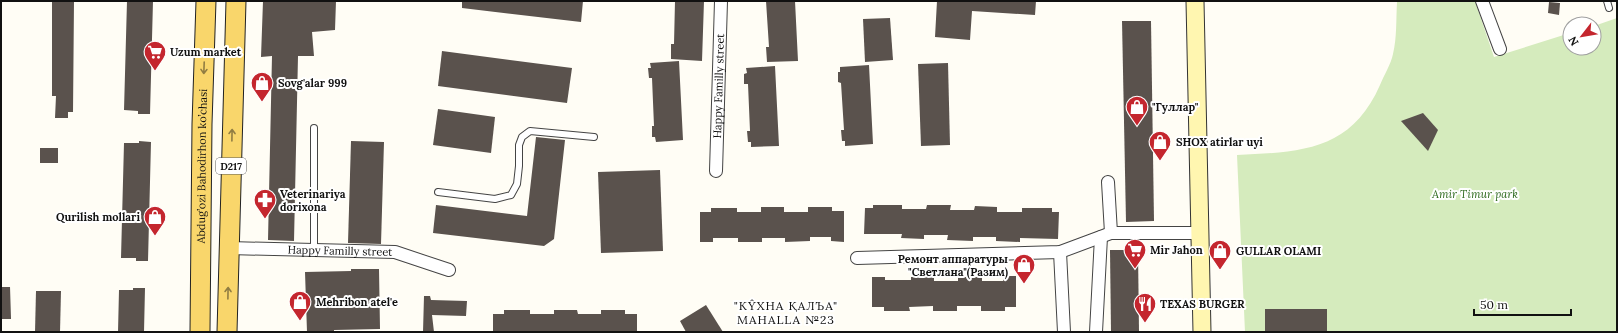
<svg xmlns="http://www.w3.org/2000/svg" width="1618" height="333" font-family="Lora,serif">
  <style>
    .green { fill: #d5ebbd }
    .building { fill: #5a524d }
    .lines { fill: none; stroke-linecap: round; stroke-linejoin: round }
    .service-casing { stroke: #444; stroke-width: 8 }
    .minor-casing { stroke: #444; stroke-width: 14 }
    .secondary-casing { stroke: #333; stroke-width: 19 }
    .primary-casing { stroke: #222; stroke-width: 21 }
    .service { stroke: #fff; stroke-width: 6 }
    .minor { stroke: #fff; stroke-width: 12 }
    .secondary { stroke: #fff6b0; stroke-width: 17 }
    .primary { stroke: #f9d66b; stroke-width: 19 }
    .oneway { stroke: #917d42 }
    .labels { text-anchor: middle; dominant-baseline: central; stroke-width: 4; stroke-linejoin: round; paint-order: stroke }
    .shield { fill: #fff; stroke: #585858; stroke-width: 1 }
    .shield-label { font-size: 10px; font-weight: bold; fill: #111 }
    .poi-label { font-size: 11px; font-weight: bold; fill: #111; stroke: #fff; text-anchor: start }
    .street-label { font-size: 11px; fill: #111; stroke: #fff }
    .park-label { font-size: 11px; font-style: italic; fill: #2f6b1f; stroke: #fff }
    .neighbourhood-label { font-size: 12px; letter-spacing: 1px; fill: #111; stroke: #fff }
  </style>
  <rect width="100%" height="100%" fill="#fffdf5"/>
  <path class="green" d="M1403,1H1475L1494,57L1570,33V48H1594V26L1617,18V332H1245L1237,155C1301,152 1351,151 1380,85C1384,75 1391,64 1393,54C1397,38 1396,19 1397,2Z"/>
  <g class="building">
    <polygon points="52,1 74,1 73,112 68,112 68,118 55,118 56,96 52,96"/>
    <polygon points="127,1 153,1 150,114 138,114 138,111 124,110"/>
    <polygon points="263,1 336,1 335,30 312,32 314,56 298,56 294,241 268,240 272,56 261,57"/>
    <polygon points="462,1 583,1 581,22 462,8"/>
    <polygon points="675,1 704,1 702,61 671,59 671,44 674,44"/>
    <polygon points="766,1 795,1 798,61 767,62 766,47 769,47"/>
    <polygon points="937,1 1036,1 1035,15 972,11 970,40 935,37"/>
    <polygon points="1549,2 1560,3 1559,15 1548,13"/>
    <polygon points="890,18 893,60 865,62 863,19"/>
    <polygon points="1122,21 1151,21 1154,221 1126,222"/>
    <polygon points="442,51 572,68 567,103 438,86"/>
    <polygon points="679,61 683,140 656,142 655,137 652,137 652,126 654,126 652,78 649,78 648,68 651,68 650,63"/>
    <polygon points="948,63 950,145 921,146 918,64"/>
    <polygon points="869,65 873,144 845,146 845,141 842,141 841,130 844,130 841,83 838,82 838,72 840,72 840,67"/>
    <polygon points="775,66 779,146 751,147 751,142 748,142 747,131 750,131 748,84 744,84 744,74 747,73 746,68"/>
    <polygon points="438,109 495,117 491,153 433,145"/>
    <polygon points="1423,113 1438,130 1428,151 1401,121"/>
    <polygon points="536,137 565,140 554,239 544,246 433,233 436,205 527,216"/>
    <polygon points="139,141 151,142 148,261 136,261 136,258 121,258 124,143 139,143"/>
    <polygon points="351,141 384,142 381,244 348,243"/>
    <rect x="40" y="148" width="18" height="15"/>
    <polygon points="660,170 663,251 601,253 598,172"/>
    <polygon points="873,205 902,205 902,209 926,209 927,205 951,205 950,210 974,210 975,206 997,207 997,212 1022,212 1022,208 1052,208 1052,212 1059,212 1058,239 1020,238 1020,242 996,241 996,237 973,237 973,241 947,240 948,235 924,235 924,239 901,238 902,234 864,234 865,208 873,208"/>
    <polygon points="761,207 784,207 784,212 808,212 808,207 832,207 832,211 844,211 844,242 831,241 831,237 810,237 810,241 785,242 785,238 762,238 762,242 738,242 738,238 713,238 713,242 700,242 700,212 711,212 711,208 737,208 737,212 761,212"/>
    <polygon points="1110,250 1138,250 1139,332 1111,332"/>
    <polygon points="351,269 379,269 380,329 334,330 334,331 307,332 305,272 351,271"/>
    <polygon points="934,276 934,281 958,281 958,277 982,277 982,281 1003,281 1003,276 1016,276 1016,307 1005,307 1005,311 981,311 981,306 957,306 957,311 933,311 933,306 909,307 910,311 884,311 884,307 872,307 872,277 885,277 885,280 911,280 911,277"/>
    <polygon points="1,287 10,287 11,319 1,319"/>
    <polygon points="133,288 145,288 144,332 118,332 119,290 133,290"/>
    <polygon points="36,291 61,291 60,332 35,332"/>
    <polygon points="424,296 430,296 431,300 467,301 466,316 432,315 434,332 423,332"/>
    <polygon points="706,305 723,332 686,332 680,321"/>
    <rect x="1265" y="309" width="62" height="23"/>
    <polygon points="504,310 530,310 530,314 554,314 554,310 577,310 578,314 601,314 601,310 625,310 625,314 637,314 637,332 493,332 493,314 504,314"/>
  </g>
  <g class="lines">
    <g class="service-casing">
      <g id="service">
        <polyline points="1607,1 1609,8"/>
        <polyline points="438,192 495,199 511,195 517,184 519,166 519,145 522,137 530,131 594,137"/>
        <polyline points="314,250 314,128"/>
      </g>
    </g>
    <g class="minor-casing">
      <g id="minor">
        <polyline points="1482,1 1500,49"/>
        <path id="s1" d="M716,171L721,1"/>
        <polyline points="1108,182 1111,233 1200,233"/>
        <path id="s2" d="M229,248L395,252L449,270"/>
        <polyline points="1060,252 1064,332"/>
        <polyline points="857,258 1060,252 1111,233"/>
        <polyline points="1096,332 1101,237"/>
      </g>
    </g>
    <g class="secondary-casing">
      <polyline id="secondary" points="1195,1 1202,332"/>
    </g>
    <g class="primary-casing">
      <g id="primary">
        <path id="s3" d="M200,332L202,124L206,1"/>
        <polyline points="227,332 236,1"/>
      </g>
    </g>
    <use href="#service" class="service"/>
    <use href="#minor" class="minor"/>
    <use href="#secondary" class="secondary"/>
    <use href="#primary" class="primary"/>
  </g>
  <defs><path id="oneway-shaft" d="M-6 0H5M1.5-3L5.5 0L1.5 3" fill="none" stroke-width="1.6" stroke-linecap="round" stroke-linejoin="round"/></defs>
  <g class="oneway">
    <use href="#oneway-shaft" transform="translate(204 68) rotate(92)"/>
    <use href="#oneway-shaft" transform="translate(232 135) rotate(-89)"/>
    <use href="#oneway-shaft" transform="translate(228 293) rotate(-89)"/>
  </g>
  <defs>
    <g id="supermarket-pin" transform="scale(1.15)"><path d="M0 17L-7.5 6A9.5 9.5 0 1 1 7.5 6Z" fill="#c4262e" stroke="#fff"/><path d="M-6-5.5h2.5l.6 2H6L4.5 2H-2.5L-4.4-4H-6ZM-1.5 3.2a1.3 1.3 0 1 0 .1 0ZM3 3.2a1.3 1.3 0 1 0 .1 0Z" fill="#fff"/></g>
    <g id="shop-pin" transform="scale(1.15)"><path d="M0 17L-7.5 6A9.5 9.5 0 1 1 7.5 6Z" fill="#c4262e" stroke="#fff"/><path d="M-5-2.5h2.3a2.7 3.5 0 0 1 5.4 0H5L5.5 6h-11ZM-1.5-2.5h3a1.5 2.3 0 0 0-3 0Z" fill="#fff"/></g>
    <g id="pharmacy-pin" transform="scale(1.15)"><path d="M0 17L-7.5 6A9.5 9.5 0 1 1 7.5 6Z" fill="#c4262e" stroke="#fff"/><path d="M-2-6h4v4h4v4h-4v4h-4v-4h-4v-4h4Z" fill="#fff"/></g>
    <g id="restaurant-pin" transform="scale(1.15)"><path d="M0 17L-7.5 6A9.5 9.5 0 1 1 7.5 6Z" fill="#c4262e" stroke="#fff"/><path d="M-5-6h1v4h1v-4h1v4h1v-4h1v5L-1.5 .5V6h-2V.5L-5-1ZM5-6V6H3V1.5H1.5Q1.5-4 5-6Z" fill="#fff"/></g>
  </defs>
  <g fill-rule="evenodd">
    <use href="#supermarket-pin" x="155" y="52"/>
    <use href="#shop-pin" x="262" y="83"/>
    <use href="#shop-pin" x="1137" y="107"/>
    <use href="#shop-pin" x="1160" y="142"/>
    <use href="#pharmacy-pin" x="265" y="200"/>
    <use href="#shop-pin" x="155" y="217"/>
    <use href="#supermarket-pin" x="1135" y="250"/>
    <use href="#shop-pin" x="1220" y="251"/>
    <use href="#shop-pin" x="1024" y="265"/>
    <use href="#shop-pin" x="300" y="302"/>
    <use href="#restaurant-pin" x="1145" y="304"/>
  </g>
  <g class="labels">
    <rect class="shield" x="216" y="158" width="30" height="16" rx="3"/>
    <g class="shield-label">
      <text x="231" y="166">D217</text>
    </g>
    <g class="poi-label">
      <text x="170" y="52">Uzum market</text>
      <text x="278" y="83">Sovg'alar 999</text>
      <text x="1152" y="107">"Гуллар"</text>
      <text x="1176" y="142">SHOX atirlar uyi</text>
      <text x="280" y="194">Veterinariya<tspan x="280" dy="13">dorixona</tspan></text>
      <text x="140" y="217" text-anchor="end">Qurilish mollari</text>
      <text x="1150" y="250">Mir Jahon</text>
      <text x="1236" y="251">GULLAR OLAMI</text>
      <text x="1008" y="259" text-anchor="end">Ремонт аппаратуры<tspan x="1008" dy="13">"Светлана"(Разим)</tspan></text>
      <text x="316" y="302">Mehribon atel'e</text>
      <text x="1160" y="304">TEXAS BURGER</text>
    </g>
    <g class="street-label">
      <text stroke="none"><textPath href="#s1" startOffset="85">Happy Familly street</textPath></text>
      <text stroke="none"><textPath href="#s3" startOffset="166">Abdug’ozi Bahodirhon ko’chasi</textPath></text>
      <text stroke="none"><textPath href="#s2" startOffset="111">Happy Familly street</textPath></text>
    </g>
    <g class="park-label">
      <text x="1475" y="194">Amir Timur park</text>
    </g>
    <g class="neighbourhood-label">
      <text x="786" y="305">"KŶХНА ҚАЛЪА"<tspan x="786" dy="14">MAHALLA №23</tspan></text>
    </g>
  </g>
  <rect width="1618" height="333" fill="none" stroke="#111111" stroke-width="4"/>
  <g transform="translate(1582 36) rotate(239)"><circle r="19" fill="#ffffff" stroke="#a0a0a0"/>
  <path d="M0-3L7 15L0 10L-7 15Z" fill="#c4262e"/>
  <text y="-6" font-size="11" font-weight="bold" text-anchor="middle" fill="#111111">N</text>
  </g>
  <path d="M1474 309v6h97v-6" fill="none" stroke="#111111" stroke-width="2"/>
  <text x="1480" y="309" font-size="12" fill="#111111" stroke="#ffffff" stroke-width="3" paint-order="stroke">50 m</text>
</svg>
